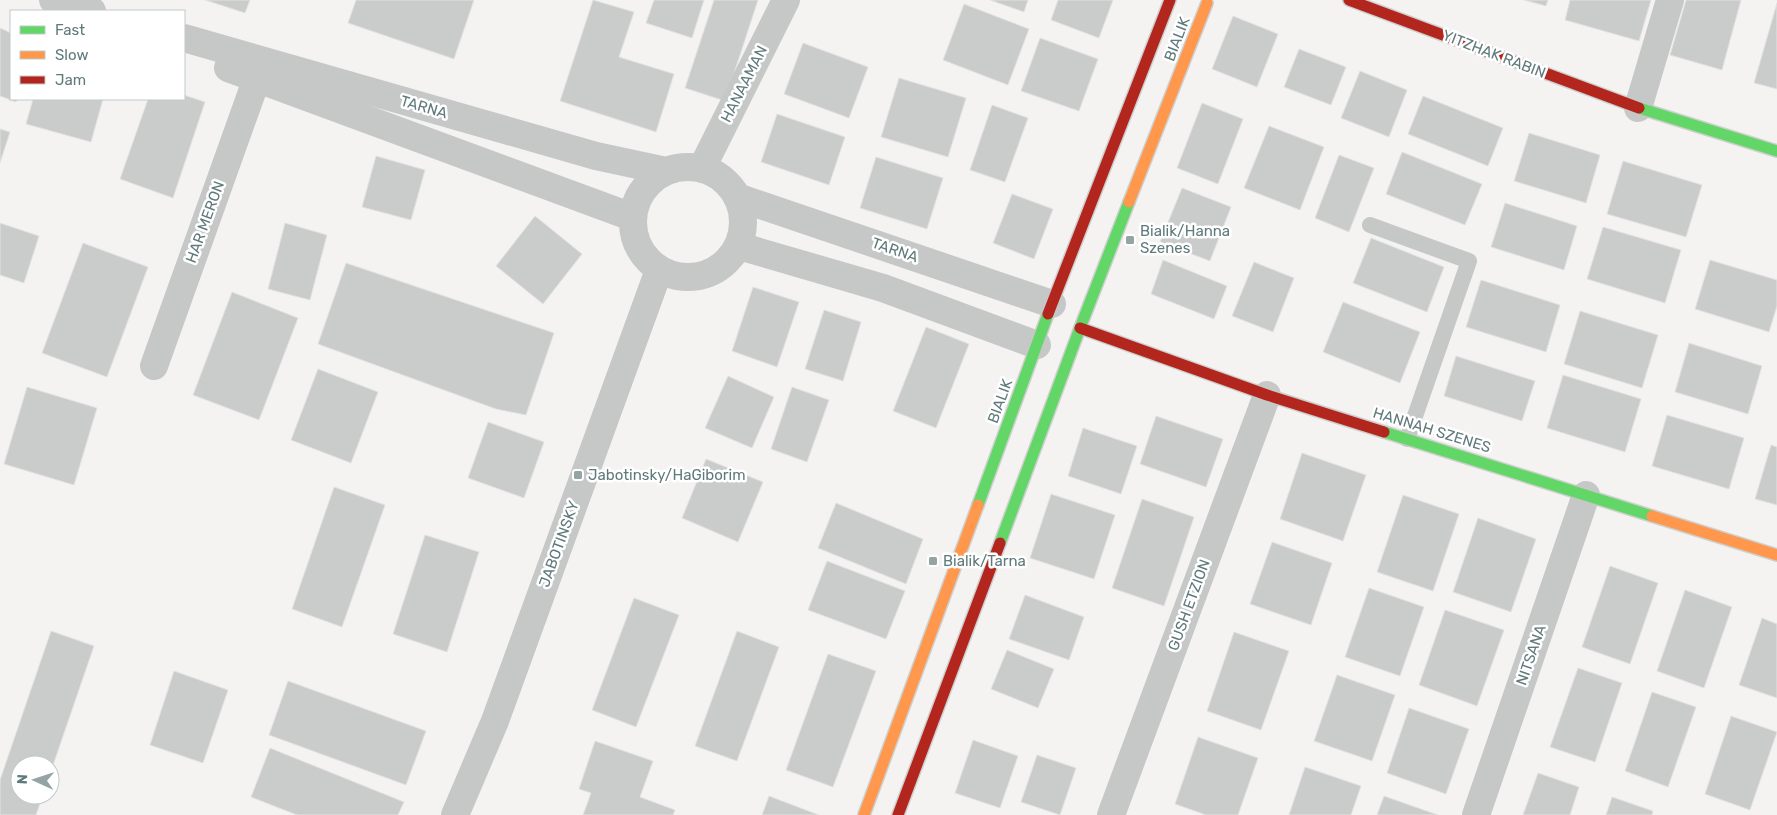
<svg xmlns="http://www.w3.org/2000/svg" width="1777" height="815" font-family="Rubik,sans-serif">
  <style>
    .building { fill: #cacccc; stroke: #e3e2e2 }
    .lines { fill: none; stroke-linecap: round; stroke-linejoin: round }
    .fast-casing { stroke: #ced0cf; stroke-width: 14 }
    .slow-casing { stroke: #ced0cf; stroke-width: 14 }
    .jam-casing { stroke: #ced0cf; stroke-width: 14 }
    .lane { stroke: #c6c8c8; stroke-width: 16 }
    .street { stroke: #c6c8c8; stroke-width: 28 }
    .fast { stroke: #63d668; stroke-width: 11 }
    .slow { stroke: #ff974d; stroke-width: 11 }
    .jam { stroke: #b3261e; stroke-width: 11 }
    .poi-dot { fill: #94a4a5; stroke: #fff; stroke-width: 2 }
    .labels { text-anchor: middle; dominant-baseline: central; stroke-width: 5; stroke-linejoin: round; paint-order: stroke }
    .street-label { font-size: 15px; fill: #607a7c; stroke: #fff }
    .poi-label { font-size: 15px; fill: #607a7c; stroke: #fff; text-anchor: start }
  </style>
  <rect width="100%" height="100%" fill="#f4f3f2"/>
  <g class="building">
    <polygon points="205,0 250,0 245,13"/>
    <polygon points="356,0 474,0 454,59 348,23"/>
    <polygon points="593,0 634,12 619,57 674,74 656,132 560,101"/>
    <polygon points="654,0 704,0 692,38 646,23"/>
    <polygon points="714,0 758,0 725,101 685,88"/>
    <polygon points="990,0 1028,0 1024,12"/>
    <polygon points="1058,0 1113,0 1099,38 1051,20"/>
    <polygon points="1524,0 1548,0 1546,6"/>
    <polygon points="1570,0 1651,0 1639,41 1565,20"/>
    <polygon points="1686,0 1741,0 1722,70 1670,55"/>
    <polygon points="1777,3 1777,89 1754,83"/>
    <polygon points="964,4 1029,29 1008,85 943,60"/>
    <polygon points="1233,16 1278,34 1257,87 1212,69"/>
    <polygon points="0,28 11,33 11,99 17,99 16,102 0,96"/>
    <polygon points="1040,38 1098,59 1079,111 1021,91"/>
    <polygon points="803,43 868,67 849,118 784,94"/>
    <polygon points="1299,49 1346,67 1331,105 1284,87"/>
    <polygon points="1360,71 1407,90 1389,137 1341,118"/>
    <polygon points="899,78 966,98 948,157 881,137"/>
    <polygon points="184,95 205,102 173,198 120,179 148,99 184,99"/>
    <polygon points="1423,96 1503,128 1488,166 1408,134"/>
    <polygon points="33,99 103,99 91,142 26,124"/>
    <polygon points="1202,103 1243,119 1218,184 1177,168"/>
    <polygon points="992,105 1028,118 1005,182 970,170"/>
    <polygon points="777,114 845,137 829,185 761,162"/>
    <polygon points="1269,126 1324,147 1300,210 1244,188"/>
    <polygon points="0,129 10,132 0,163"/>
    <polygon points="1529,133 1600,155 1586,203 1514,181"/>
    <polygon points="1402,152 1482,184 1465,225 1386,194"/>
    <polygon points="1339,155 1374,168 1349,232 1315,218"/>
    <polygon points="376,156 425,170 411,220 362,207"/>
    <polygon points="876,157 943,178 927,229 860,208"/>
    <polygon points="1623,161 1702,185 1686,237 1607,214"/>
    <polygon points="1182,188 1231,207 1210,261 1160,242"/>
    <polygon points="1012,194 1053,209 1034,259 993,243"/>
    <polygon points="1505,203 1577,226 1564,270 1491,247"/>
    <polygon points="535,216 582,254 543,304 496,266"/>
    <polygon points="0,223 39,236 24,283 0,275"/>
    <polygon points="285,223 327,235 310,300 268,289"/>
    <polygon points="1603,227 1681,250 1665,303 1587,279"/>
    <polygon points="1371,238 1444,267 1427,312 1353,283"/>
    <polygon points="83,243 148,267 107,377 42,353"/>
    <polygon points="1163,260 1227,286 1214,319 1151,294"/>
    <polygon points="1710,260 1777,280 1777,306 1769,332 1695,309"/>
    <polygon points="1254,262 1294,278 1273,332 1232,316"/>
    <polygon points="346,263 554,333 526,415 496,409 318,344"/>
    <polygon points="1481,280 1560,305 1546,352 1466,327"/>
    <polygon points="753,287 799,302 777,367 732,351"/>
    <polygon points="232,292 298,318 259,420 193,395"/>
    <polygon points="1343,302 1420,332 1400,383 1323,352"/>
    <polygon points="824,310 861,322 843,381 805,369"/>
    <polygon points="1580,311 1658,335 1642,388 1564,364"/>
    <polygon points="926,327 969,344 936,428 893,411"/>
    <polygon points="1689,343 1762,366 1748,414 1675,392"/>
    <polygon points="1456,356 1535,381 1522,421 1444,396"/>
    <polygon points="318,369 378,392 351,463 291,440"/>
    <polygon points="1563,375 1641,399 1625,452 1547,428"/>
    <polygon points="728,376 774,397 752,448 705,428"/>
    <polygon points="27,387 97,408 74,485 4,464"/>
    <polygon points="792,387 829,400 807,462 771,449"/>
    <polygon points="1667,415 1744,438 1729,489 1652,466"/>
    <polygon points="1156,416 1223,439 1206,487 1140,464"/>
    <polygon points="488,422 544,442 524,498 468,478"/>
    <polygon points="1083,428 1137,446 1121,494 1068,476"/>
    <polygon points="1771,445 1777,447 1777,505 1755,499"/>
    <polygon points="1302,453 1366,475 1343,541 1280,519"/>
    <polygon points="706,459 763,482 738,542 682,518"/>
    <polygon points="334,487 385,505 342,627 292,609"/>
    <polygon points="1051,494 1115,515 1094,579 1030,558"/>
    <polygon points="1403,495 1459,514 1433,591 1377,572"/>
    <polygon points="1142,499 1194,517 1164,606 1112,588"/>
    <polygon points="836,503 923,539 906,584 818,548"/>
    <polygon points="1478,518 1536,539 1511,612 1453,592"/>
    <polygon points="425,535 479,552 447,652 393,634"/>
    <polygon points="1272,542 1332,563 1311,625 1250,604"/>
    <polygon points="827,561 905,591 886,639 808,610"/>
    <polygon points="1610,566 1658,583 1630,664 1582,647"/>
    <polygon points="1369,588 1424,607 1400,676 1345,657"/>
    <polygon points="1685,590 1732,607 1704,688 1657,671"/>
    <polygon points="1025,595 1084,617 1069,660 1009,639"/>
    <polygon points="634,598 679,615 636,727 592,710"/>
    <polygon points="1445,610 1504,630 1477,706 1419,685"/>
    <polygon points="1762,618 1777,624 1777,698 1739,685"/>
    <polygon points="51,631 94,646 50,774 50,765 20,765 20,795 43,795 36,815 0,815 0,780"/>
    <polygon points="737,631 779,647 737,761 695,746"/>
    <polygon points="1234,632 1289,651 1261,730 1207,711"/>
    <polygon points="1007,650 1054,669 1038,708 991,689"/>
    <polygon points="828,654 876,671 833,787 786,770"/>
    <polygon points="1578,668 1622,683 1595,762 1550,747"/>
    <polygon points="174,671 228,690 203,763 150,745"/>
    <polygon points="1337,675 1395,695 1372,761 1314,741"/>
    <polygon points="288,681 426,731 406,785 269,735"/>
    <polygon points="1652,692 1696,707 1668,787 1625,771"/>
    <polygon points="1409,708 1469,729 1446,794 1387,773"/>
    <polygon points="1731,716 1777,732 1750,810 1705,794"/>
    <polygon points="1198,737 1258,758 1238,815 1206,815 1175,804"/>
    <polygon points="973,740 1018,756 1000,808 955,793"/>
    <polygon points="595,741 653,761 640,797 675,810 673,815 583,815 591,793 579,789"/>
    <polygon points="270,748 404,802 398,815 297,815 251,797"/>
    <polygon points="1037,755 1076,768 1060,815 1021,802"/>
    <polygon points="1305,767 1361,786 1351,815 1289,815"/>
    <polygon points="1538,773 1579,787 1570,815 1523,815"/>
    <polygon points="769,796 819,815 762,815"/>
    <polygon points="1384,796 1438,815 1377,815"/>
    <polygon points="1612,797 1653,811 1652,815 1606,815"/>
  </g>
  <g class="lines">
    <g class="fast-casing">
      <g id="fast">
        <polyline points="1639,108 1777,151"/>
        <polyline points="1384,432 1652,516"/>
        <polyline points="978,505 1048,314"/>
        <polyline points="1000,543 1080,328 1129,202"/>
      </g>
    </g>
    <g class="slow-casing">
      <g id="slow">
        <polyline points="1129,202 1207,3"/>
        <polyline points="1652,516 1777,555"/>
        <polyline points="864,815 978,505"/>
      </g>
    </g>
    <g class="jam-casing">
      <g id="jam">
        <polyline points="1349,0 1639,108"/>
        <polyline points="1048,314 1170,0"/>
        <polyline points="1080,328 1267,395 1384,432"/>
        <polyline points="898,815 1000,543"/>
      </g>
    </g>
    <polyline class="lane" points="1370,225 1469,261 1407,439"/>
    <g class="street">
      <polyline points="53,0 92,11"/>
      <polyline points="184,38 596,156 666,171"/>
      <polyline points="228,68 632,217"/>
      <polyline points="1638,108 1670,0"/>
      <circle cx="688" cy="222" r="55"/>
      <polyline points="702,168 786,0"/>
      <polyline points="737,197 1052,304"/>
      <polyline points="739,246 883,288 1037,345"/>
      <polyline points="154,366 257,78"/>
      <polyline points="455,815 495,721 659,270"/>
      <polyline points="1111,815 1267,395"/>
      <polyline points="1476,815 1586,495"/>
    </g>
    <use href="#fast" class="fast"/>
    <use href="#slow" class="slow"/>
    <use href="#jam" class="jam"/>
  </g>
  <g class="poi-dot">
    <rect x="1125" y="235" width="10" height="10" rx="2.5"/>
    <rect x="573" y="470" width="10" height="10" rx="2.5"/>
    <rect x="928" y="556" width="10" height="10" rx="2.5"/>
  </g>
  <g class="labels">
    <g class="street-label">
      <text transform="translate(1177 39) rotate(-69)">BIALIK</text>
      <text transform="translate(1494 54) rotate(21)">YITZHAK RABIN</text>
      <text transform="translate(744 84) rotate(-63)">HANAAMAN</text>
      <text transform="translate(424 107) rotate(16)">TARNA</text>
      <text transform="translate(205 222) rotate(-70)">HAR MERON</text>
      <text transform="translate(895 250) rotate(19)">TARNA</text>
      <text transform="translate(1000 401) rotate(-70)">BIALIK</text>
      <text transform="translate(1432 430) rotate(17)">HANNAH SZENES</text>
      <text transform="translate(559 544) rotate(-70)">JABOTINSKY</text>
      <text transform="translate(1189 605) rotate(-70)">GUSH ETZION</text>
      <text transform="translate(1531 655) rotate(-71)">NITSANA</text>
    </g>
    <g class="poi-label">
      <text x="1140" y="231">Bialik/Hanna<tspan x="1140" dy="17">Szenes</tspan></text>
      <text x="588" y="475">Jabotinsky/HaGiborim</text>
      <text x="943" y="561">Bialik/Tarna</text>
    </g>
  </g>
  <rect x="10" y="10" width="175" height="90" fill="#ffffff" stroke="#bfcacb"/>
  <rect x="20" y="26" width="25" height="8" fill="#63d668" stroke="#bfcacb"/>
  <text x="55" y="35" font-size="15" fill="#607a7c">Fast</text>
  <rect x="20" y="51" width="25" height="8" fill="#ff974d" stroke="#bfcacb"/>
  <text x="55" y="60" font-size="15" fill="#607a7c">Slow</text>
  <rect x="20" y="76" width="25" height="8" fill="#b3261e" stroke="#bfcacb"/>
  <text x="55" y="85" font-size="15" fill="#607a7c">Jam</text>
  <g transform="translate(35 780) rotate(273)"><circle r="24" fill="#ffffff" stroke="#bfcacb"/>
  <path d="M0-4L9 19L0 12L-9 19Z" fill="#94a4a5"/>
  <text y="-8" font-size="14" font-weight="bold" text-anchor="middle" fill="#607a7c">N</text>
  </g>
</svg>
